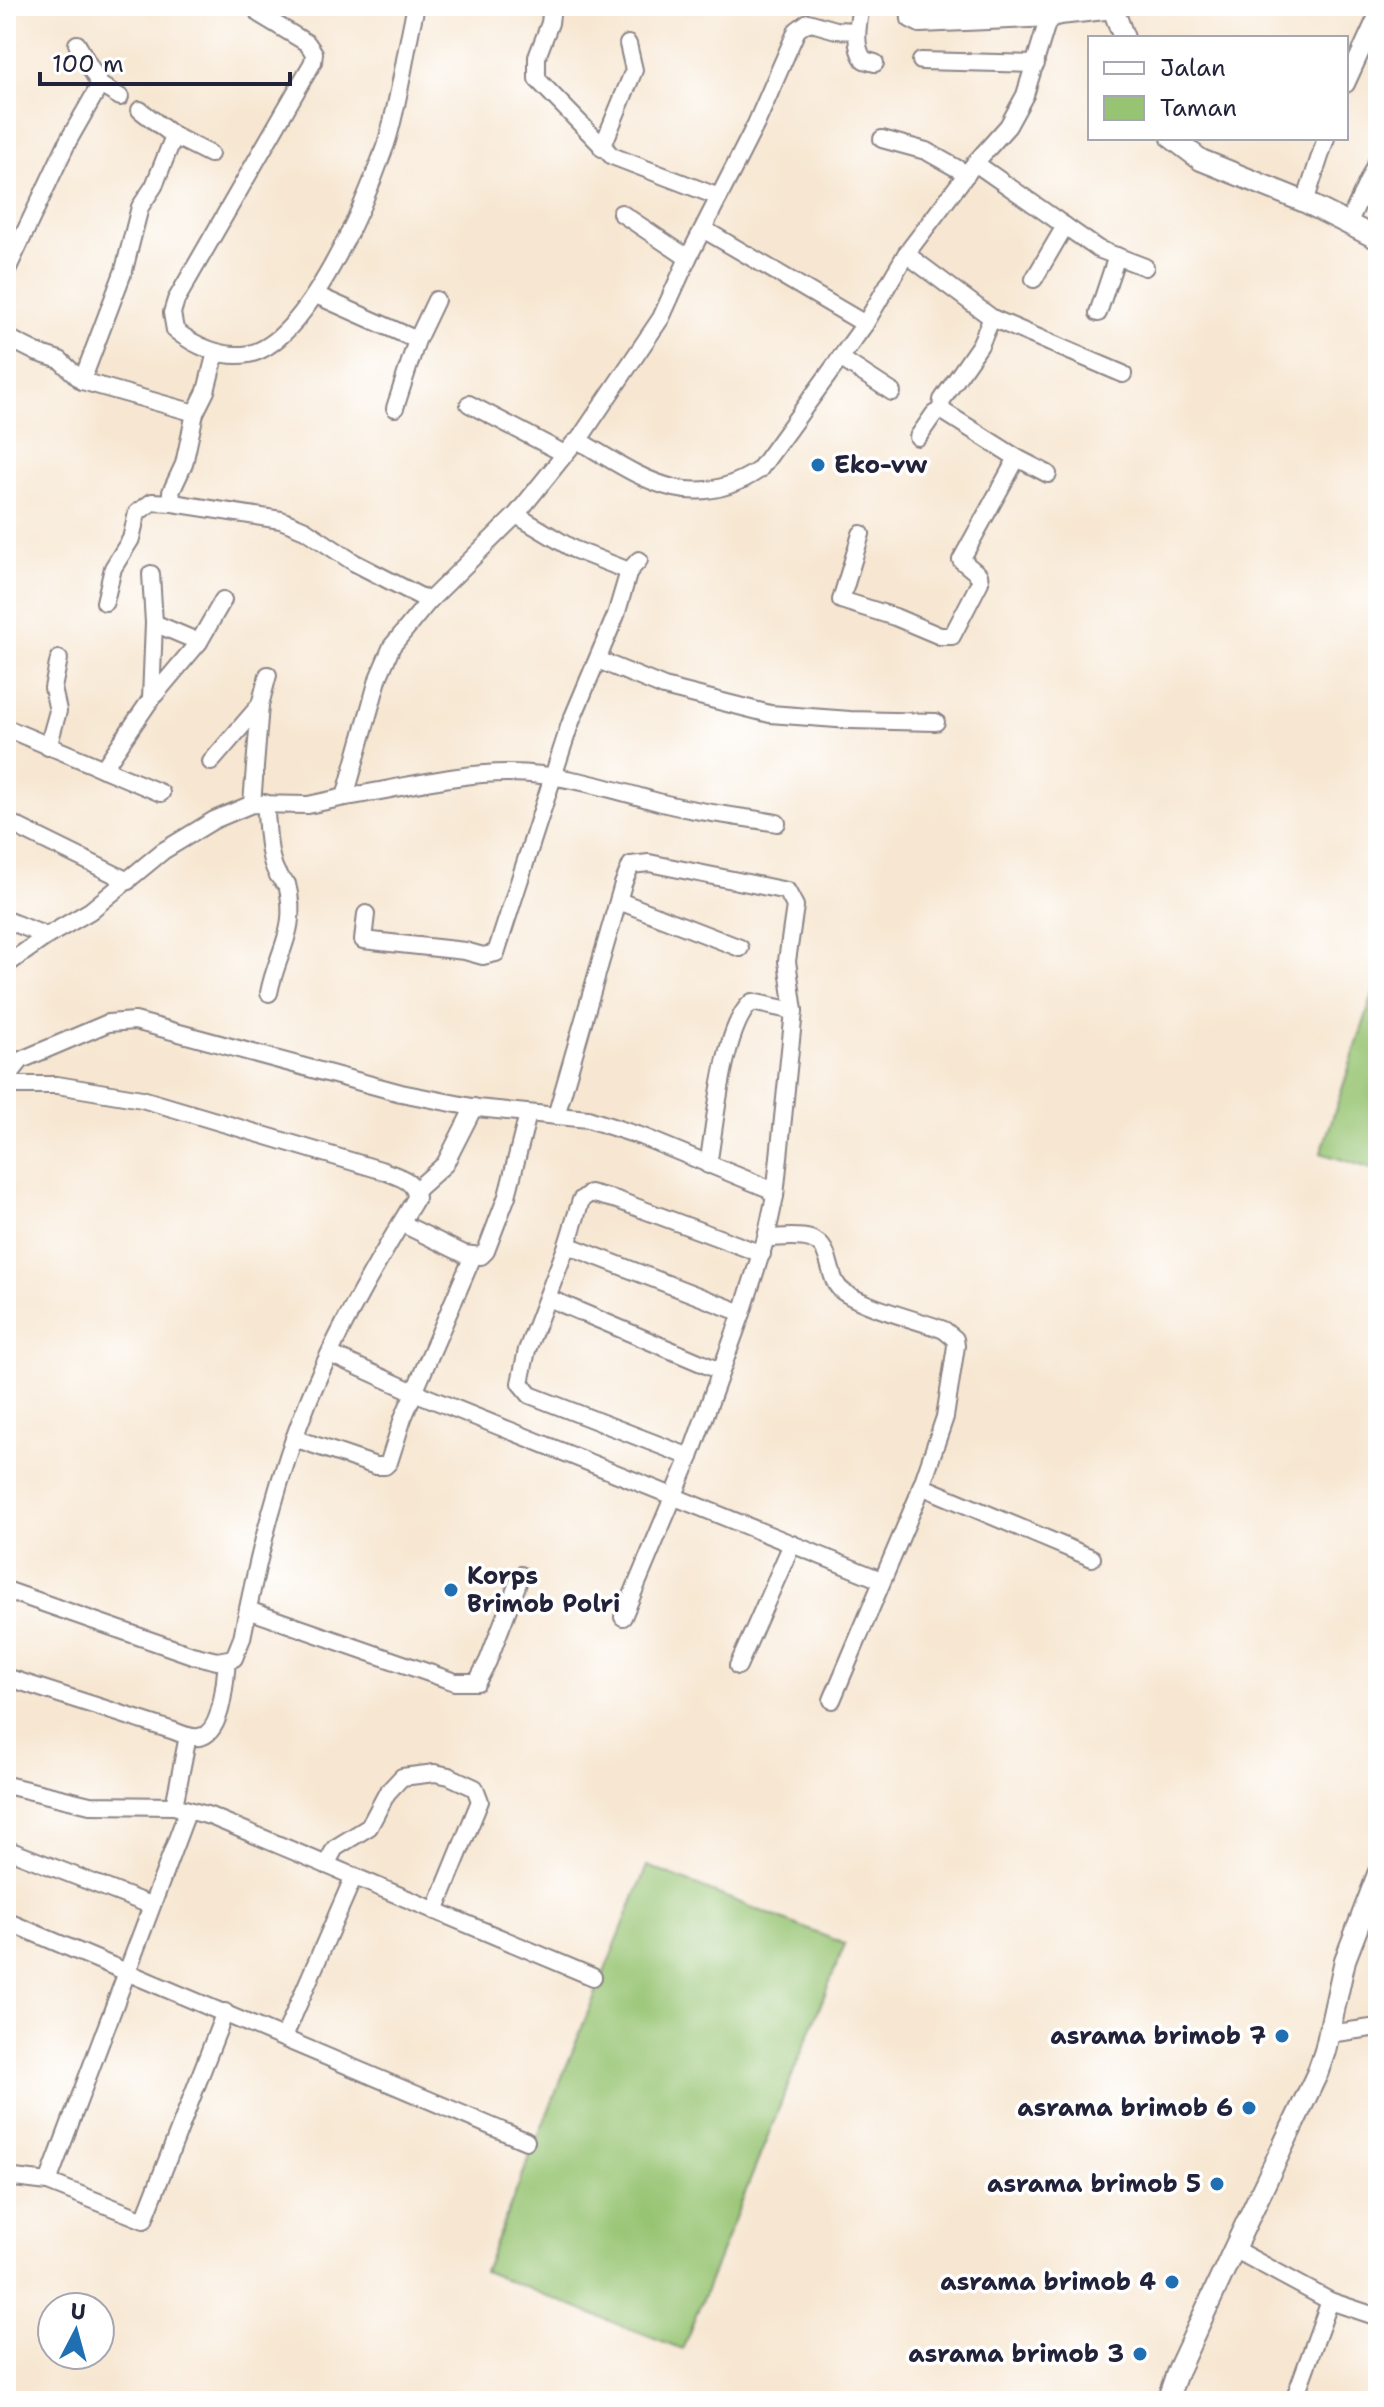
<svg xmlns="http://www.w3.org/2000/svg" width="1384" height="2407" font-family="'Shantell Sans',sans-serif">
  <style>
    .green { fill: #97c472; stroke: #5c7356; stroke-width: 2 }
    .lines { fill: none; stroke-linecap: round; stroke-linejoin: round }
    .minor-casing { stroke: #8c8486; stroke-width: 20 }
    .tertiary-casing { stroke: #8c8486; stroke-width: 24 }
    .minor { stroke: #fff; stroke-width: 16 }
    .tertiary { stroke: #fff; stroke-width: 20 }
    .poi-dot { fill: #1f6fb2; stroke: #fff; stroke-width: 3 }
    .labels { text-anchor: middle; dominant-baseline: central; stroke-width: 7; stroke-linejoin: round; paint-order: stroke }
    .poi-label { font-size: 24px; font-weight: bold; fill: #22223b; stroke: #fff; text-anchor: end }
  </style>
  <rect width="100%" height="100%" fill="#fff"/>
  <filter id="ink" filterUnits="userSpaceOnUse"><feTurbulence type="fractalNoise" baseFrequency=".0125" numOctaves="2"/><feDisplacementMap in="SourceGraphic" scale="16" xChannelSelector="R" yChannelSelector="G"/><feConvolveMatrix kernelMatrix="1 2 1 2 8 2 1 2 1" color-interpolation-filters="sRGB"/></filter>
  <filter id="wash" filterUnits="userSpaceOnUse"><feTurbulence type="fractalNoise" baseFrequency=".006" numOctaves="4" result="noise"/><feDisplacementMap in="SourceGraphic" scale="32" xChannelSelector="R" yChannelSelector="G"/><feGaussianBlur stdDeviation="1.8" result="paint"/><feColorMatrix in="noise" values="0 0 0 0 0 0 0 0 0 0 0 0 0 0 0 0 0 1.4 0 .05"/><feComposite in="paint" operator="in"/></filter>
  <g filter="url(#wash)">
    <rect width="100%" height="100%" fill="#f7e7d2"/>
    <g class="green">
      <polygon points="1378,980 1378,1171 1321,1153"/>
      <polygon points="647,1866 845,1944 682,2350 484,2271"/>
    </g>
  </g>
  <g filter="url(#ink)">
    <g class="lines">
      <g class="minor-casing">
        <g id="minor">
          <polyline points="552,6 550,23 537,57 537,79 612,156 719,197"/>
          <path d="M861,6C858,24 853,45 864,60L875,63"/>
          <polyline points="909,6 910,19 920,24 1052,18"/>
          <path d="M259,14L307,43L314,53L313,62L176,300L172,313L175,330C195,346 223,359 249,354C309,341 367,198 386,144C400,100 405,51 416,6"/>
          <polyline points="77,44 100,85 120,97"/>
          <polyline points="921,61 1036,64"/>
          <polyline points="1346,84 1378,14"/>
          <polyline points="140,110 174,136 210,154"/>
          <polyline points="882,139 926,151 967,174"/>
          <polyline points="602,148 634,70 628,44"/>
          <polyline points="975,163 1098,249 1145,267"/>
          <polyline points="1305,202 1326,138"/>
          <polyline points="621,213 688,258"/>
          <polyline points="1348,224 1378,159"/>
          <polyline points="703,229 865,324"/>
          <polyline points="6,272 68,141 100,85"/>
          <polyline points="1034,279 1065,226"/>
          <polyline points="316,295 417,340"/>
          <polyline points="1098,313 1117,256"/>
          <polyline points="992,318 1123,374"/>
          <polyline points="6,337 38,353 60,360 82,381 195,413"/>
          <polyline points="840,358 892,392"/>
          <polyline points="82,381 124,270 140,207 154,186 174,136"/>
          <polyline points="469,404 563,453"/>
          <polyline points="395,408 417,340 436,300"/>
          <polyline points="918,437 934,414 941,410"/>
          <polyline points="578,441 661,318 688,258 756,124 797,30 808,22 836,30 857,31"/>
          <polyline points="1017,458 1048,474"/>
          <polyline points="173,503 171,492 184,464 195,413 206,391 216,352"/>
          <polyline points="516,515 573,549 629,571 639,560"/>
          <polyline points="861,534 841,600 895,617 940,636 952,636 980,582 979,575 961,560 1017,458 941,410 942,400 980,345 992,318 906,254"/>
          <polyline points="151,574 154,623 151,699"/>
          <polyline points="105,602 113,568 131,539 137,513 152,502 173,503 281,520 305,530 355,563 429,601"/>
          <polyline points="154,623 199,642"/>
          <polyline points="598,660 664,687 770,714 850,720 936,722"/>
          <polyline points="6,728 161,793"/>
          <polyline points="48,747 58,711 53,688 59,659"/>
          <polyline points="211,762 260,705"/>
          <polyline points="103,769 151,699 199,642 223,600"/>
          <path d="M345,797C398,789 454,773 508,773C557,773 605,787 651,800C692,812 736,816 777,823"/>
          <path d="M265,803C268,825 266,873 287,884C299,931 277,951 269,993"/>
          <polyline points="252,804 260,705 268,675"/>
          <polyline points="6,821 128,881"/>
          <polyline points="619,901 740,948"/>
          <polyline points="366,914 363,940 465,951 483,956 496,953 570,724 616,615 629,571"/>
          <polyline points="6,920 47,936"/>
          <path d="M6,965L47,936L90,911L163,851L214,820L252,804L308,805L345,797L379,676L392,646L429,601L516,515L574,443L578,441L588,446C646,481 694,513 759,470L865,324L906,254L975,163L1008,126L1025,95L1047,23L1052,18L1060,16L1114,10"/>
          <polyline points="6,1079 21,1060 108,1023 135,1021 401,1093 477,1108 588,1119 643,1137 767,1188 775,1196 766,1238 742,1313 690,1457 623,1617"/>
          <path d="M6,1085H57L142,1099L384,1171C398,1177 416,1180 416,1198C378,1261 338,1329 310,1397C278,1474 258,1557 242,1638L234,1658L217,1661L192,1655L6,1590"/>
          <polyline points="556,1116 623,884 631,865 649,863 787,891 795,906 787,961 794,1011 775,1196"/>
          <path d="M708,1165C715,1127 723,1025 752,1002L794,1011"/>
          <polyline points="416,1190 445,1164 474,1107"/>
          <polyline points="401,1223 464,1254 481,1256 486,1251 507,1196 528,1114"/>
          <path d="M766,1238C780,1238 797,1235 810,1239C836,1247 824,1280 845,1293C870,1309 915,1319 944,1330L955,1339L956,1346L945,1417L917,1499L832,1700"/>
          <polyline points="567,1245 742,1313"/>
          <polyline points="548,1298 720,1371"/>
          <polyline points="330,1354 414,1392 881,1580"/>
          <polyline points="294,1438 376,1466 385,1466 389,1462 403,1418 473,1256"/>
          <polyline points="690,1457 530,1395 520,1383 527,1350 567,1245 581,1200 590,1193 617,1200 762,1254"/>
          <polyline points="921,1486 1092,1558"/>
          <polyline points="248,1610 455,1682 477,1682 488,1661 521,1575"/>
          <polyline points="738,1666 792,1544"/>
          <path d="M6,1677L174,1731C181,1734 191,1738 199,1737C223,1734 225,1679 227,1661"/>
          <polyline points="6,1785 90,1805 174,1806 210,1816 593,1977"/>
          <polyline points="174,1806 188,1736"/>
          <polyline points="6,1849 150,1905"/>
          <polyline points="326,1865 335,1848 369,1827 387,1793 402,1777 435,1773 449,1776 475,1788 480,1801 435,1911"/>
          <polyline points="6,1921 526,2141"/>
          <polyline points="1329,2034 1378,2027"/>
          <polyline points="284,2037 354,1876"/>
          <polyline points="6,2177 48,2182 144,2220 225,2012"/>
          <polyline points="48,2182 188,1810"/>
          <polyline points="1234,2249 1330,2301 1378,2317"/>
          <polyline points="1295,2397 1330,2301"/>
        </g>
      </g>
      <g class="tertiary-casing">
        <g id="tertiary">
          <polyline points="1112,6 1124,38"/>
          <polyline points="1172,138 1201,160 1305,202 1378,239"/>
          <polyline points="1167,2401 1178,2370 1234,2249 1317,2074 1325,2051 1345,1960 1378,1874"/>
        </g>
      </g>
      <use href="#minor" class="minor"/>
      <use href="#tertiary" class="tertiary"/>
    </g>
  </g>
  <g class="poi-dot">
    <circle cx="818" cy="465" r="8"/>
    <circle cx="451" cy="1590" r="8"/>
    <circle cx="1282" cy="2036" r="8"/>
    <circle cx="1249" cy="2108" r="8"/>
    <circle cx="1217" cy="2184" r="8"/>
    <circle cx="1172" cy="2282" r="8"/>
    <circle cx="1140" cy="2354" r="8"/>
  </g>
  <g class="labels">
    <g class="poi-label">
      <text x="834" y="465" text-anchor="start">Eko-vw</text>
      <text x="467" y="1576" text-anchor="start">Korps<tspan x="467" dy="28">Brimob Polri</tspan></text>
      <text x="1266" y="2036">asrama brimob 7</text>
      <text x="1233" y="2108">asrama brimob 6</text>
      <text x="1201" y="2184">asrama brimob 5</text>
      <text x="1156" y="2282">asrama brimob 4</text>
      <text x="1124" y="2354">asrama brimob 3</text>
    </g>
  </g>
  <rect width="1384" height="2407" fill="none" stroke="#fff" stroke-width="32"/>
  <rect x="1088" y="36" width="260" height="104" fill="#ffffff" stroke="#a7a7b1" stroke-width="2"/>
  <rect x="1104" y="62" width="40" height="12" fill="#ffffff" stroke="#a7a7b1" stroke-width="2"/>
  <text x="1160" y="76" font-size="24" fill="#22223b">Jalan</text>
  <rect x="1104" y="96" width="40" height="24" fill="#97c472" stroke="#a7a7b1" stroke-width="2"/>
  <text x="1160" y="116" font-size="24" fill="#22223b">Taman</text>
  <g transform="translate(76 2331) rotate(6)"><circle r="38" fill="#ffffff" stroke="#a7a7b1" stroke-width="2"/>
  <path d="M0-6L14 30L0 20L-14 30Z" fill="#1f6fb2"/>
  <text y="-12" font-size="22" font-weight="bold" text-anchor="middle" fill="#22223b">U</text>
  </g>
  <path d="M40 72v12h250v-12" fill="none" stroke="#22223b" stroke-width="4"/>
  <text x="52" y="72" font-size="24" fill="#22223b" stroke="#ffffff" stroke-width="6" paint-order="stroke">100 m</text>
</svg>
